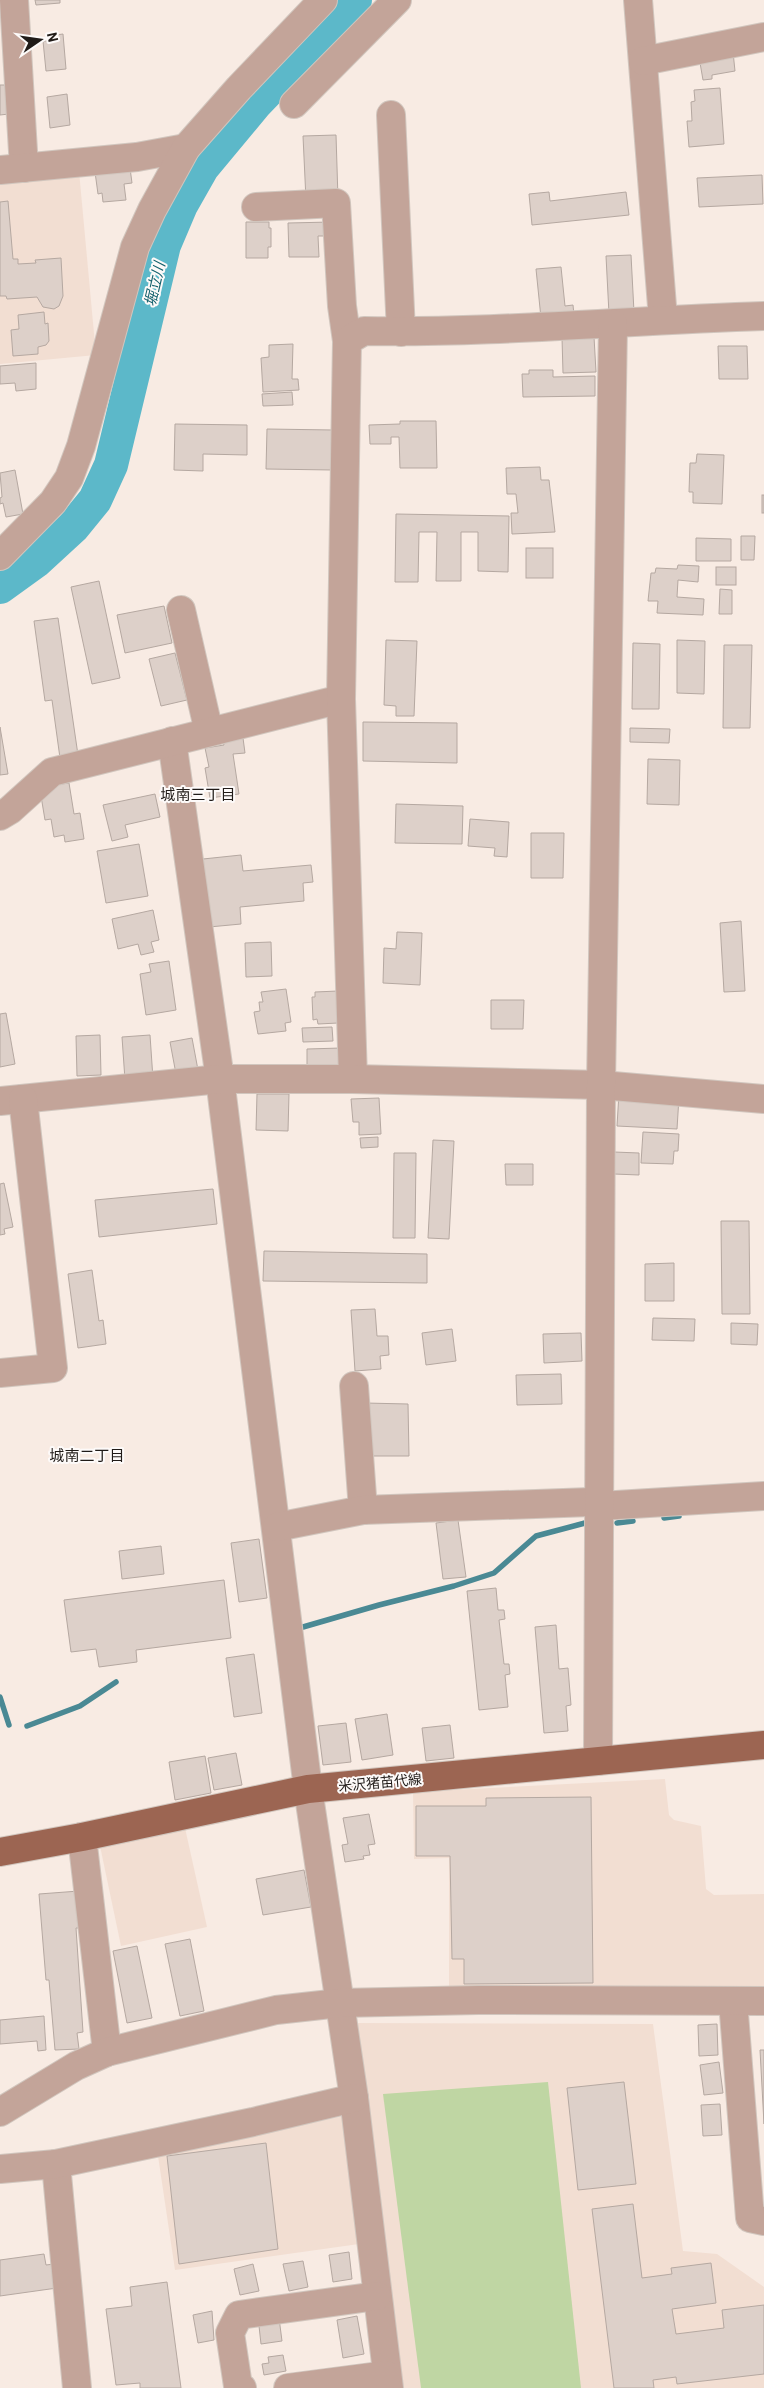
<svg xmlns="http://www.w3.org/2000/svg" width="764" height="2388" font-family="Barlow,'Noto Sans JP',sans-serif">
  <style>
    .built { fill: #f2ded2 }
    .garden { fill: #bfd6a3 }
    .lines { fill: none; stroke-linecap: round; stroke-linejoin: round }
    .stream { stroke: #4a8994; stroke-width: 5.5 }
    .river { stroke: #5cb8c9; stroke-width: 34 }
    .building { fill: #ddd0c9; stroke: #b5a8a1 }
    .minor-casing { stroke: #d1c6be; stroke-width: 30 }
    .major-casing { stroke: #d1c6be; stroke-width: 30 }
    .minor { stroke: #c3a499; stroke-width: 28 }
    .major { stroke: #9c6552; stroke-width: 28 }
    .labels { text-anchor: middle; dominant-baseline: central; stroke-width: 4; stroke-linejoin: round; paint-order: stroke }
    .street-label { font-size: 14px; fill: #201b18; stroke: #fdfaf9 }
    .water-label { font-size: 15px; font-style: italic; fill: #14616d; stroke: #fdfaf9 }
    .neighbourhood-label { font-size: 15px; fill: #201b18; stroke: #fdfaf9 }
  </style>
  <rect width="100%" height="100%" fill="#f8ebe3"/>
  <g class="built">
    <polygon points="79,171 96,355 0,364 0,179"/>
    <polygon points="665,1779 669,1815 674,1820 701,1826 706,1889 714,1895 764,1894 764,1992 449,1990 449,1858 414,1859 413,1792"/>
    <polygon points="185,1828 207,1927 121,1946 100,1846"/>
    <polygon points="354,2023 653,2024 683,2251 717,2254 764,2287 764,2388 400,2388"/>
    <polygon points="344,2116 359,2244 175,2270 158,2156"/>
  </g>
  <polygon class="garden" points="548,2082 581,2388 421,2388 383,2094"/>
  <g class="lines">
    <g class="stream">
      <polyline points="664,1518 679,1516"/>
      <polyline points="617,1523 633,1521"/>
      <polyline points="303,1627 379,1605 454,1586 494,1573 536,1536 585,1523"/>
      <polyline points="0,1697 9,1725"/>
      <polyline points="27,1726 80,1706 116,1682"/>
    </g>
    <polyline class="river" points="0,587 36,561 73,527 95,500 111,465 164,245 181,205 202,168 256,103 355,0"/>
  </g>
  <g class="building">
    <polygon points="35,0 60,0 60,3 36,5"/>
    <polygon points="63,34 66,69 46,71 43,41 48,41 48,36"/>
    <polygon points="733,52 735,71 712,75 712,79 703,80 699,57"/>
    <polygon points="0,85 5,85 9,114 0,115"/>
    <polygon points="720,88 724,144 689,147 687,121 692,121 691,102 695,101 694,90"/>
    <polygon points="67,94 70,125 50,128 47,97"/>
    <polygon points="336,135 338,199 306,200 303,136"/>
    <polygon points="130,168 132,183 124,184 126,200 103,202 102,193 98,194 95,172"/>
    <polygon points="762,175 763,204 699,207 697,178"/>
    <polygon points="549,192 550,201 626,192 629,215 532,225 529,194"/>
    <polygon points="8,201 13,259 18,259 18,264 36,263 35,260 61,258 63,296 59,306 54,309 43,307 37,297 7,299 6,296 0,296 0,202"/>
    <polygon points="246,222 269,222 269,228 271,228 271,247 268,247 268,258 246,258"/>
    <polygon points="331,222 331,236 318,236 319,257 289,257 288,223"/>
    <polygon points="631,255 634,312 609,314 606,256"/>
    <polygon points="561,267 565,306 573,305 574,315 541,318 536,269"/>
    <polygon points="44,312 45,324 48,323 49,341 46,345 38,347 38,354 13,356 11,330 19,329 18,315"/>
    <polygon points="594,337 596,372 563,373 562,338"/>
    <polygon points="293,344 292,379 298,379 299,390 263,392 261,358 269,357 269,345"/>
    <polygon points="718,346 747,346 748,379 719,379"/>
    <polygon points="36,363 36,389 16,391 15,383 0,384 0,366"/>
    <polygon points="529,370 553,370 553,377 595,376 595,396 523,397 522,374 529,374"/>
    <polygon points="292,392 293,405 263,406 262,394"/>
    <polygon points="400,421 436,421 437,468 400,468 399,437 391,437 391,444 370,444 369,425 400,424"/>
    <polygon points="175,424 247,425 247,455 203,454 203,471 174,470"/>
    <polygon points="267,429 333,430 332,470 266,469"/>
    <polygon points="697,454 724,455 722,504 693,503 693,492 689,492 690,463 696,463"/>
    <polygon points="540,467 541,480 549,480 555,532 512,534 511,513 518,513 516,494 507,494 506,468"/>
    <polygon points="15,470 23,514 6,517 3,503 0,504 0,498 2,497 0,473"/>
    <rect x="762" y="495" width="2" height="18"/>
    <polygon points="396,514 509,516 508,572 478,571 478,532 461,532 461,581 436,581 437,532 419,532 418,582 395,582"/>
    <polygon points="741,536 755,536 754,560 741,560"/>
    <polygon points="696,538 731,539 731,561 696,561"/>
    <rect x="526" y="548" width="27" height="30"/>
    <polygon points="678,565 699,566 698,582 678,580 677,597 704,599 703,615 657,613 658,601 648,601 651,573 655,573 656,568 677,569"/>
    <rect x="716" y="567" width="20" height="18"/>
    <polygon points="99,581 120,678 92,684 71,587"/>
    <polygon points="720,589 732,590 732,614 719,614"/>
    <polygon points="164,606 172,643 125,653 117,615"/>
    <polygon points="58,618 78,755 60,758 52,700 45,701 34,621"/>
    <polygon points="386,640 417,641 414,716 396,716 396,706 384,705"/>
    <polygon points="677,640 705,641 704,694 677,693"/>
    <polygon points="633,643 660,644 659,709 632,709"/>
    <polygon points="724,645 752,645 750,728 723,728"/>
    <polygon points="175,653 187,700 161,706 149,659"/>
    <polygon points="363,722 457,723 457,763 363,761"/>
    <polygon points="0,727 8,774 0,775"/>
    <polygon points="630,728 670,729 669,743 630,742"/>
    <polygon points="243,738 245,753 233,754 239,794 210,798 205,768 209,767 205,748 224,745 223,741"/>
    <polygon points="648,759 680,760 679,805 647,804"/>
    <polygon points="69,783 74,814 80,813 84,839 65,842 64,835 54,837 51,819 45,820 41,796 47,795 46,786"/>
    <polygon points="155,794 160,817 125,825 128,837 112,841 103,805"/>
    <polygon points="396,804 463,806 462,844 395,843"/>
    <polygon points="470,819 509,822 507,857 494,856 495,848 468,846"/>
    <polygon points="531,833 564,833 563,878 531,878"/>
    <polygon points="139,844 148,896 106,903 97,851"/>
    <polygon points="241,855 243,871 311,865 313,882 303,883 304,901 240,907 241,924 209,927 203,859"/>
    <polygon points="153,910 159,940 151,942 154,952 141,955 138,944 118,949 112,919"/>
    <polygon points="741,921 745,991 724,992 720,923"/>
    <polygon points="397,932 422,933 420,985 383,983 384,948 396,949"/>
    <polygon points="271,942 272,976 246,977 245,943"/>
    <polygon points="169,961 176,1010 146,1015 140,974 151,972 149,964"/>
    <polygon points="286,989 291,1022 285,1023 286,1031 258,1034 254,1012 260,1011 259,1002 263,1002 261,992"/>
    <polygon points="338,991 338,1023 318,1024 317,1019 313,1020 312,997 315,997 315,992"/>
    <polygon points="491,1000 524,1000 523,1029 491,1029"/>
    <polygon points="6,1013 15,1064 0,1067 0,1014"/>
    <polygon points="332,1027 333,1041 303,1042 302,1028"/>
    <polygon points="100,1035 101,1075 77,1076 76,1036"/>
    <polygon points="150,1035 153,1079 125,1080 122,1037"/>
    <polygon points="192,1038 198,1070 176,1074 170,1042"/>
    <polygon points="341,1048 342,1066 307,1069 307,1049"/>
    <polygon points="619,1093 679,1097 677,1129 617,1126"/>
    <polygon points="257,1094 289,1094 288,1131 256,1130"/>
    <polygon points="379,1098 381,1134 359,1135 359,1122 353,1122 351,1099"/>
    <polygon points="643,1132 679,1134 678,1151 674,1151 673,1164 641,1163"/>
    <polygon points="378,1137 378,1147 361,1148 360,1138"/>
    <polygon points="433,1140 454,1141 449,1239 428,1238"/>
    <polygon points="614,1152 639,1153 639,1175 614,1174"/>
    <polygon points="394,1153 416,1153 415,1238 393,1238"/>
    <polygon points="505,1164 533,1164 533,1185 506,1185"/>
    <polygon points="4,1183 13,1227 4,1229 5,1234 0,1235 0,1184"/>
    <polygon points="213,1189 217,1224 99,1237 95,1200"/>
    <polygon points="721,1221 749,1221 750,1314 722,1314"/>
    <polygon points="264,1251 427,1254 427,1283 263,1281"/>
    <polygon points="674,1263 674,1301 645,1301 645,1264"/>
    <polygon points="92,1270 99,1321 103,1320 106,1344 78,1348 68,1274"/>
    <polygon points="375,1309 377,1336 388,1336 389,1355 380,1356 381,1369 355,1371 351,1310"/>
    <polygon points="653,1318 695,1319 694,1341 652,1340"/>
    <polygon points="731,1323 758,1324 757,1345 731,1344"/>
    <polygon points="452,1329 456,1361 426,1365 422,1333"/>
    <polygon points="581,1333 582,1361 544,1363 543,1334"/>
    <polygon points="561,1374 562,1404 517,1405 516,1375"/>
    <polygon points="365,1403 408,1404 409,1456 365,1456"/>
    <polygon points="458,1520 466,1577 443,1579 436,1523"/>
    <polygon points="259,1539 267,1598 239,1602 231,1543"/>
    <polygon points="161,1546 164,1574 122,1579 119,1551"/>
    <polygon points="224,1580 231,1638 136,1650 137,1662 99,1667 96,1649 71,1652 64,1600"/>
    <polygon points="496,1588 498,1610 504,1610 505,1619 499,1620 504,1664 509,1664 510,1674 505,1675 508,1707 479,1710 467,1591"/>
    <polygon points="556,1625 559,1669 568,1668 571,1705 566,1706 568,1731 544,1733 535,1627"/>
    <polygon points="254,1654 262,1713 234,1717 226,1658"/>
    <polygon points="387,1714 393,1755 362,1760 355,1719"/>
    <polygon points="346,1723 351,1762 323,1765 318,1726"/>
    <polygon points="450,1725 454,1758 426,1761 422,1728"/>
    <polygon points="236,1753 242,1785 214,1790 208,1758"/>
    <polygon points="205,1756 211,1793 175,1800 169,1762"/>
    <polygon points="591,1797 593,1983 464,1984 464,1959 452,1959 450,1856 416,1856 416,1806 486,1806 486,1798"/>
    <polygon points="369,1814 375,1844 368,1845 370,1855 363,1856 364,1859 345,1862 342,1845 348,1844 343,1818"/>
    <polygon points="304,1870 311,1907 263,1915 256,1879"/>
    <polygon points="79,1891 82,1928 76,1928 83,2032 77,2033 79,2049 55,2050 49,1980 46,1980 39,1894"/>
    <polygon points="190,1939 204,2011 180,2016 165,1944"/>
    <polygon points="137,1946 152,2018 127,2023 113,1951"/>
    <polygon points="44,2016 46,2050 38,2051 37,2041 0,2044 0,2020"/>
    <polygon points="717,2024 718,2055 699,2056 698,2025"/>
    <polygon points="760,2050 764,2050 764,2124"/>
    <polygon points="719,2062 723,2093 704,2095 700,2065"/>
    <polygon points="624,2082 636,2184 578,2190 567,2088"/>
    <polygon points="720,2104 722,2135 703,2136 701,2105"/>
    <polygon points="266,2143 278,2249 179,2264 167,2156"/>
    <polygon points="633,2204 642,2278 672,2274 671,2268 711,2263 716,2303 672,2309 676,2334 724,2328 722,2310 764,2305 764,2374 677,2384 676,2377 653,2380 654,2388 614,2388 592,2209"/>
    <polygon points="349,2252 352,2279 333,2282 329,2255"/>
    <polygon points="44,2254 46,2265 54,2264 57,2288 0,2296 0,2260"/>
    <polygon points="303,2261 308,2287 289,2291 283,2264"/>
    <polygon points="253,2264 259,2291 240,2295 234,2269"/>
    <polygon points="167,2282 181,2388 140,2388 140,2383 116,2385 106,2309 132,2306 130,2287"/>
    <polygon points="212,2311 214,2340 198,2343 193,2315"/>
    <polygon points="357,2316 364,2354 343,2358 337,2320"/>
    <polygon points="279,2318 282,2341 261,2344 259,2326 265,2325 264,2320"/>
    <polygon points="283,2355 286,2371 264,2375 262,2364 269,2363 268,2357"/>
  </g>
  <g class="lines">
    <g class="minor-casing">
      <g id="minor">
        <polyline points="14,0 24,168"/>
        <polyline points="638,0 663,319"/>
        <polyline points="643,61 764,37"/>
        <polyline points="294,104 397,0"/>
        <polyline points="391,115 401,332"/>
        <polyline points="0,170 137,157 186,148"/>
        <polyline points="256,207 336,203 342,306 347,341"/>
        <polyline points="0,556 53,502 69,478 81,446 135,247 152,210 186,148 239,88 323,0"/>
        <polyline points="181,610 209,732"/>
        <polyline points="172,741 220,1079 308,1789 354,2098 389,2388"/>
        <polyline points="0,816 10,810 52,772 341,699"/>
        <path d="M353,1079L341,699L347,341L364,331C498,333 631,320 764,316"/>
        <polyline points="0,1101 220,1079 353,1079 601,1085 764,1099"/>
        <polyline points="0,1373 53,1368 23,1099"/>
        <polyline points="354,1386 363,1510"/>
        <polyline points="277,1527 363,1510 591,1502 600,1506 764,1496"/>
        <polyline points="598,1761 601,1085 613,324"/>
        <polyline points="82,1837 107,2052"/>
        <polyline points="733,2001 750,2218 764,2221"/>
        <polyline points="0,2112 76,2066 107,2052 276,2010 340,2003 478,2000 764,2001"/>
        <polyline points="56,2164 77,2388"/>
        <polyline points="0,2169 56,2164 253,2122 354,2098"/>
        <polyline points="242,2388 238,2386 230,2333 239,2315 377,2296"/>
        <polyline points="288,2388 387,2375"/>
      </g>
    </g>
    <g class="major-casing">
      <polyline id="major" points="0,1852 82,1837 308,1789 764,1745"/>
    </g>
    <use href="#minor" class="minor"/>
    <use href="#major" class="major"/>
  </g>
  <g class="labels">
    <g class="street-label">
      <text transform="translate(380 1782) rotate(-5)">米沢猪苗代線</text>
    </g>
    <g class="water-label">
      <text transform="translate(154 284) rotate(-77)">堀立川</text>
    </g>
    <g class="neighbourhood-label">
      <text x="198" y="794">城南三丁目</text>
      <text x="87" y="1455">城南二丁目</text>
    </g>
  </g>
  <g transform="translate(40 40) rotate(77)" stroke="#fdfaf9" stroke-width="4" paint-order="stroke">
  <path d="M0-4L9 19L0 12L-9 19Z" fill="#201b18"/>
  <text y="-8" font-size="14" font-weight="bold" text-anchor="middle" fill="#201b18">N</text>
  </g>
</svg>
